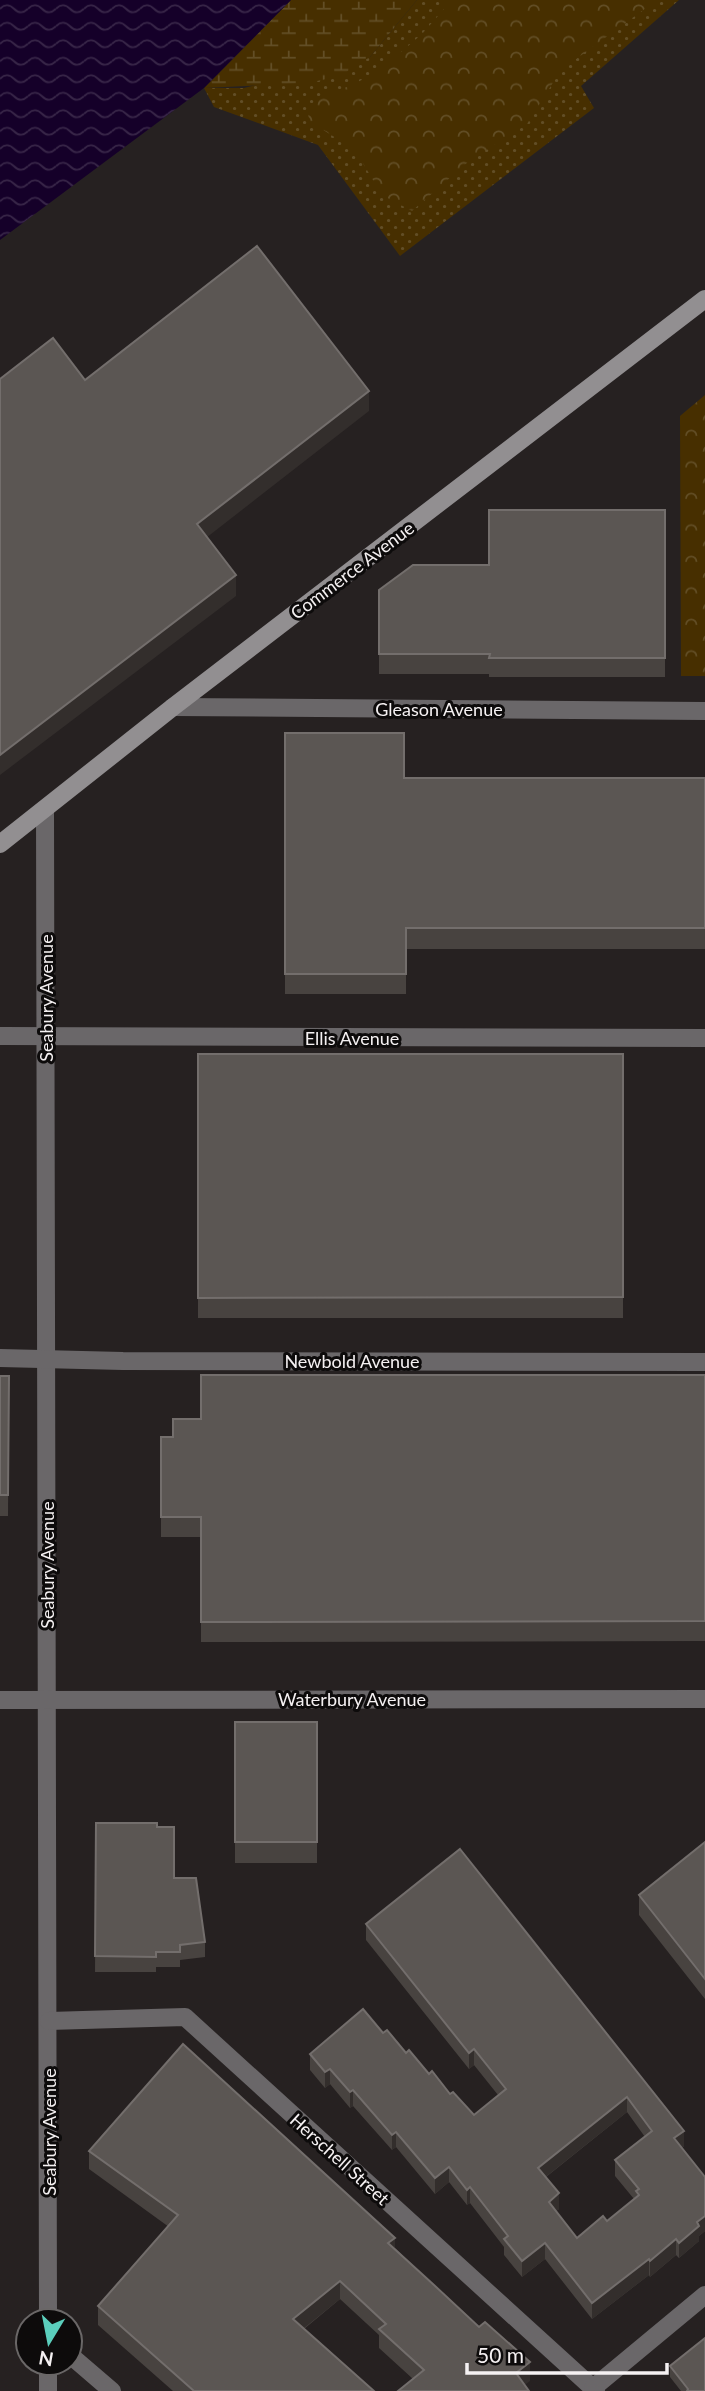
<svg xmlns="http://www.w3.org/2000/svg" width="705" height="2391" font-family="Lato,sans-serif">
  <style>
    .grass { fill: url(#grass-dots) }
    .forest { fill: url(#forest-crowns) }
    .wetland { fill: url(#wetland-marsh) }
    .water { fill: url(#water-waves) }
    .lines { fill: none; stroke-linecap: round; stroke-linejoin: round }
    .minor { stroke: #6a6769; stroke-width: 18 }
    .secondary { stroke: #928f91; stroke-width: 18 }
    .wall { fill: #484340; fill-rule: evenodd }
    .shaded-wall { fill: #332e2c }
    .building { fill: #5b5653; stroke: #736e6c; stroke-width: 2; fill-rule: evenodd }
    .labels { text-anchor: middle; dominant-baseline: central; stroke-width: 6; stroke-linejoin: round; paint-order: stroke }
    .street-label { font-size: 18px; fill: #f5f1f2; stroke: #0d0b0b }
  </style>
  <defs>
    <pattern id="grass-dots" width="8" height="8" patternUnits="userSpaceOnUse" patternTransform="scale(1.75)"><rect width="8" height="8" fill="#472f00"/><path d="M2 2h.1M6 6h.1" fill="none" stroke="#624e26" stroke-width="1.8" stroke-linecap="round"/></pattern>
    <pattern id="forest-crowns" width="20" height="18" patternUnits="userSpaceOnUse" patternTransform="scale(1.75)"><rect width="20" height="18" fill="#472f00"/><path d="M2 6a3 3 0 1 1 6 0M12 15a3 3 0 1 1 6 0" fill="none" stroke="#624e26"/></pattern>
    <pattern id="wetland-marsh" width="20" height="14" patternUnits="userSpaceOnUse" patternTransform="scale(1.75)"><rect width="20" height="14" fill="#472f00"/><path d="M1 5h8M5 5V1M11 12h8M15 12V8" fill="none" stroke="#624e26"/></pattern>
    <pattern id="water-waves" width="16" height="10" patternUnits="userSpaceOnUse" patternTransform="scale(1.75)"><rect width="16" height="10" fill="#150029"/><path d="M0 5q4-4 8 0t8 0" fill="none" stroke="#382648"/></pattern>
  </defs>
  <rect width="100%" height="100%" fill="#262121"/>
  <polygon class="grass" points="417,0 679,0 581,86 594,108 400,256 318,145 214,107 204,88 244,88 370,57"/>
  <g class="forest">
    <polygon points="452,0 657,0 561,70 527,124 468,162 412,211 382,195 355,150 309,121 308,112 317,97 350,86 379,71 422,34"/>
    <polygon points="705,395 705,676 681,676 680,416"/>
  </g>
  <polygon class="wetland" points="291,0 417,0 370,57 340,76 308,83 204,88"/>
  <polygon class="water" points="0,0 291,0 204,88 0,240"/>
  <g class="lines">
    <g class="minor">
      <polyline points="173,707 705,711"/>
      <polyline points="45,809 48,2321"/>
      <polyline points="0,1036 705,1038"/>
      <polyline points="0,1358 123,1361 705,1362"/>
      <polyline points="0,1700 705,1699"/>
      <polyline points="49,2021 185,2017 596,2391"/>
      <polyline points="70,2355 112,2391"/>
      <polyline points="593,2388 705,2295"/>
      <polyline points="48,2391 48,2363"/>
    </g>
    <polyline class="secondary" points="0,844 173,707 705,299"/>
  </g>
  <g class="wall">
    <polygon points="665,510 665,677 489,677 489,674 379,674 379,590 489,565"/>
    <polygon points="285,733 404,778 705,778 705,949 406,949 406,994 285,994"/>
    <rect x="198" y="1054" width="425" height="264"/>
    <polygon points="705,1375 705,1641 201,1642 201,1537 161,1537 161,1517 173,1437 201,1419"/>
    <polygon points="0,1376 9,1376 8,1516 0,1516"/>
    <rect x="235" y="1722" width="82" height="141"/>
    <polygon points="96,1823 174,1878 205,1942 205,1957 180,1960 180,1967 156,1967 156,1972 95,1972"/>
    <polygon points="705,1842 705,1999 639,1915 639,1895"/>
    <path d="M460,1849L684,2146L682,2148L705,2177V2231L699,2236V2241L679,2258L676,2255L650,2277L649,2275L592,2319L545,2259L522,2277L504,2255V2247L470,2203L467,2205L449,2182L435,2194L396,2147L392,2150L353,2106L350,2108L330,2084L325,2088L310,2070V2054L383,2033L406,2053L474,2115L498,2095L474,2065L469,2069L366,1940V1924ZM627,2112L645,2137L615,2160V2176L634,2199L607,2221L577,2238L556,2211L559,2209L546,2177Z"/>
    <polygon points="89,2151 395,2248 530,2381 413,2379 379,2348 379,2335 340,2299 304,2329 374,2391 173,2391 98,2325 98,2306 169,2227 89,2169"/>
    <polygon points="670,2366 705,2391 681,2391 670,2377"/>
  </g>
  <g class="shaded-wall">
    <polygon points="369,391 369,411 197,545 197,524"/>
    <polygon points="236,575 236,596 0,775 0,755"/>
    <polygon points="474,2049 474,2065 469,2069 469,2053"/>
    <polygon points="330,2069 330,2084 325,2088 325,2072"/>
    <polygon points="353,2090 353,2106 350,2108 350,2092"/>
    <polygon points="627,2097 627,2112 538,2183 538,2168"/>
    <polygon points="684,2131 684,2146 674,2154 674,2138"/>
    <polygon points="396,2132 396,2147 392,2150 392,2135"/>
    <polygon points="449,2167 449,2182 435,2194 435,2178"/>
    <polygon points="470,2187 470,2203 467,2205 467,2190"/>
    <polygon points="559,2193 559,2209 549,2217 549,2202"/>
    <polygon points="705,2216 705,2231 699,2236 699,2241 679,2258 679,2243 697,2222"/>
    <polygon points="395,2238 395,2256 388,2243"/>
    <polygon points="676,2239 676,2255 650,2277 650,2261"/>
    <polygon points="545,2243 545,2259 522,2277 522,2261"/>
    <polygon points="649,2259 649,2275 592,2319 592,2303"/>
    <polygon points="340,2281 340,2299 293,2337 293,2319"/>
    <polygon points="530,2362 530,2381 517,2391 516,2373"/>
  </g>
  <g class="building">
    <polygon points="257,246 369,391 197,524 236,575 0,755 0,379 53,338 85,380"/>
    <polygon points="489,510 665,510 665,658 489,658 490,654 379,654 379,590 413,565 489,565"/>
    <polygon points="285,733 404,733 404,778 705,778 705,928 406,928 406,974 285,974"/>
    <polygon points="198,1054 623,1054 623,1297 198,1298"/>
    <polygon points="201,1375 705,1375 705,1621 201,1622 201,1517 161,1517 161,1437 173,1437 173,1419 201,1419"/>
    <polygon points="0,1376 9,1376 8,1495 0,1495"/>
    <rect x="235" y="1722" width="82" height="120"/>
    <polygon points="96,1823 157,1823 157,1827 174,1827 174,1878 196,1878 205,1942 180,1945 180,1952 156,1952 156,1957 95,1956"/>
    <polygon points="705,1842 705,1979 639,1895"/>
    <path d="M460,1849L684,2131L674,2138L705,2177V2216L697,2222L699,2226L679,2243L676,2239L650,2261L649,2259L592,2303L545,2243L522,2261L504,2239L508,2236L470,2187L467,2190L449,2167L435,2178L396,2132L392,2135L353,2090L350,2092L330,2069L325,2072L310,2054L363,2009L383,2033L387,2030L406,2053L409,2050L429,2074L432,2071L450,2094L453,2092L474,2115L506,2089L474,2049L469,2053L366,1924ZM627,2097L652,2131L615,2160L639,2189L636,2191L639,2195L607,2221L603,2216L577,2238L549,2202L559,2193L538,2168Z"/>
    <polygon points="183,2044 395,2238 388,2243 434,2285 479,2327 485,2322 530,2362 516,2373 529,2391 398,2391 424,2370 379,2329 386,2324 340,2281 293,2319 374,2391 194,2391 98,2306 178,2215 89,2151"/>
    <polygon points="705,2338 705,2391 687,2391 688,2389 670,2366"/>
  </g>
  <g class="labels">
    <g class="street-label">
      <text transform="translate(352 570) rotate(-37)">Commerce Avenue</text>
      <text x="439" y="709">Gleason Avenue</text>
      <text transform="translate(46 998) rotate(-90)">Seabury Avenue</text>
      <text x="352" y="1038">Ellis Avenue</text>
      <text x="352" y="1361">Newbold Avenue</text>
      <text transform="translate(47 1565) rotate(-90)">Seabury Avenue</text>
      <text x="352" y="1699">Waterbury Avenue</text>
      <text transform="translate(49 2132) rotate(-90)">Seabury Avenue</text>
      <text transform="translate(340 2159) rotate(42)">Herschell Street</text>
    </g>
  </g>
  <g transform="translate(49 2342) rotate(190)"><circle r="33" fill="#0d0b0b" stroke="#6a6767" stroke-width="2"/>
  <path d="M0-5L12 26L0 18L-12 26Z" fill="#5bcebc"/>
  <text y="-10" font-size="19" font-weight="bold" text-anchor="middle" fill="#f5f1f2">N</text>
  </g>
  <path d="M467 2363v10h200v-10" fill="none" stroke="#f5f1f2" stroke-width="3.5"/>
  <text x="477" y="2363" font-size="21" fill="#f5f1f2" stroke="#0d0b0b" stroke-width="5" paint-order="stroke">50 m</text>
</svg>
